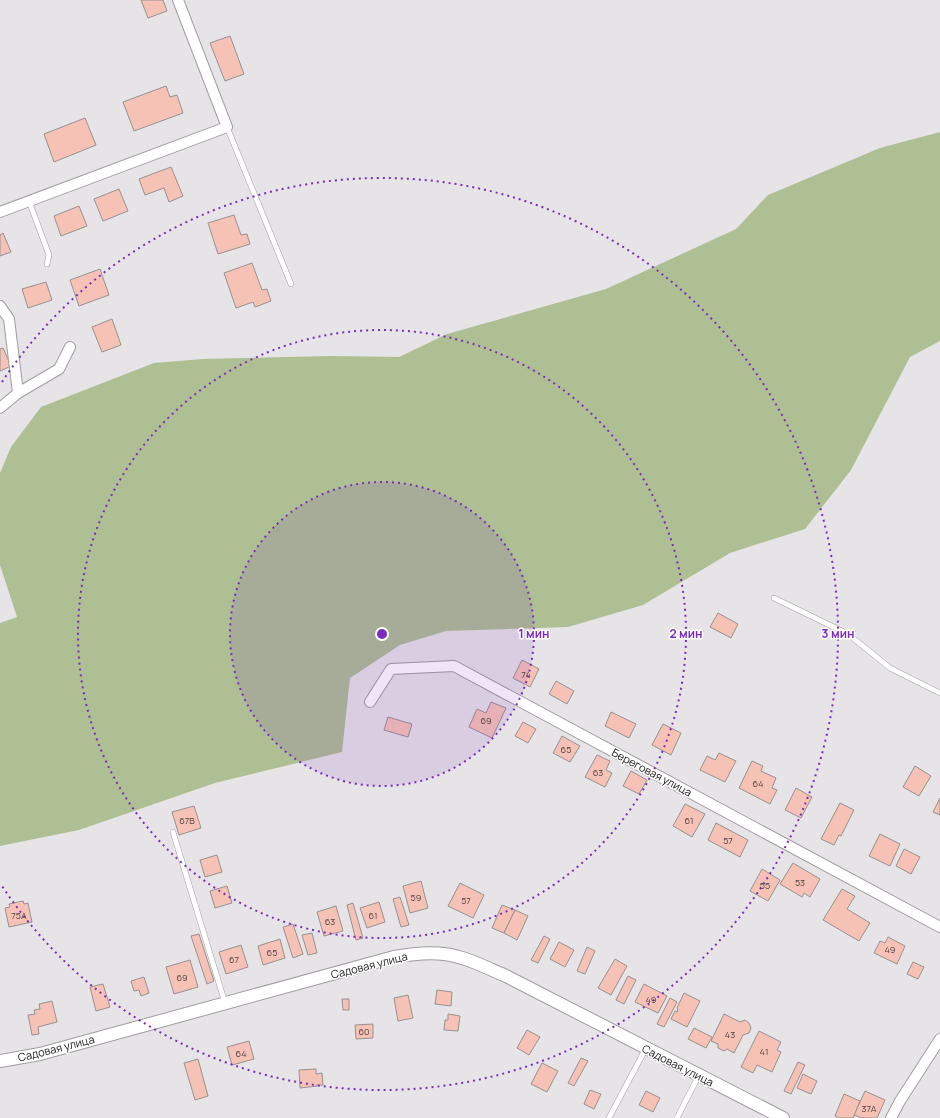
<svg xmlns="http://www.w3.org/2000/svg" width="940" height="1118" font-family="Manrope,sans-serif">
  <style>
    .forest { fill: #aebf94 }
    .building { fill: #f6c2b6; stroke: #969190 }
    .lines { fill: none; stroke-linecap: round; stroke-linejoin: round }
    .service-casing { stroke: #a09da1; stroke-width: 6 }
    .minor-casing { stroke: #a09da1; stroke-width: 12 }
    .tertiary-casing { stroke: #a09da1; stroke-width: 14 }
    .service { stroke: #fff; stroke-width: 5 }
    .minor { stroke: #fff; stroke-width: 10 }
    .tertiary { stroke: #fff; stroke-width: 12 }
    .ring { fill: none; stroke: #7b2cbf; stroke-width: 2; stroke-dasharray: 2 4 }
    .labels { text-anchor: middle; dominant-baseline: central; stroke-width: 3; stroke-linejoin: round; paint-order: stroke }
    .number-label { font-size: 9px; fill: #504241 }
    .street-label { font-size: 11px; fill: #19181a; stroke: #fff }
    .centre { fill: #7b2cbf; stroke: #fff; stroke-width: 2 }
    .ring-label { font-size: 12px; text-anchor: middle; font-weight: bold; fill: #7b2cbf; stroke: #fff; stroke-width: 3; stroke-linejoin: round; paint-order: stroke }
  </style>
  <rect width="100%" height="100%" fill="#e6e4e7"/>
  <polygon class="forest" points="940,132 940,341 910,357 851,470 805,529 730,553 643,605 568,627 446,631 400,645 350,678 342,752 215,783 79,830 0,846 0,623 17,617 0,565 0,473 11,447 41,407 154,363 203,359 333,356 399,357 447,334 606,289 736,229 768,195 880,148"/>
  <g class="building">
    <polygon points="141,0 163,0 167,11 148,18"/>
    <polygon points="230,36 244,74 225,81 210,43"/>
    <polygon points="166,86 170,97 177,95 183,113 134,131 123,102"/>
    <polygon points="85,118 96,145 54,162 44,134"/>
    <polygon points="171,167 183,196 169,202 164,188 145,195 139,179"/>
    <polygon points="119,189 128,211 103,221 94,199"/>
    <polygon points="79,206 87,226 61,236 54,216"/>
    <polygon points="234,215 241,235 247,234 250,244 218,254 208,223"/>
    <polygon points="3,233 11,252 0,256 0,235"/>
    <polygon points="252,263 262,290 267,289 271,301 255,307 253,302 236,308 224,273"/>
    <polygon points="100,269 109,295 79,306 70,280"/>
    <polygon points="46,282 52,300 28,308 22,289"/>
    <polygon points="112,319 121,345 102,352 92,327"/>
    <polygon points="3,348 11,366 0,371 0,349"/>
    <polygon points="718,613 738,624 731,638 710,627"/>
    <polygon points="522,660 539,669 530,687 513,678"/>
    <polygon points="556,681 574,691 567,704 549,694"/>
    <polygon points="491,702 506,708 492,738 469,727 477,709 486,713"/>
    <polygon points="611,712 636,724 629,738 605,726"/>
    <polygon points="388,717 412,724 408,737 384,730"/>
    <polygon points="523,722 536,729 528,743 515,736"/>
    <polygon points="663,724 681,733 671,755 652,745"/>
    <polygon points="562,736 580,746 570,762 553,753"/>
    <polygon points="719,753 736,761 725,782 700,770 707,756 715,760"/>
    <polygon points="597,755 610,761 606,770 612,773 605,787 585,777"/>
    <polygon points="752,761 763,766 761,771 776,778 772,788 777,790 770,804 739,788"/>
    <polygon points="915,766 931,776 919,796 903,787"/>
    <polygon points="631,771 647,780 639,794 623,786"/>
    <polygon points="796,788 812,797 801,818 785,810"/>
    <polygon points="940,798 940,815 933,812"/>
    <polygon points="840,803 854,810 841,836 839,835 834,845 821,839"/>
    <polygon points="685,804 705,814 692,837 673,826"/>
    <polygon points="194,806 201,828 179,835 172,812"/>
    <polygon points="716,823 748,840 740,857 708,840"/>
    <polygon points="880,834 900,844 890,866 869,856"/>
    <polygon points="904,849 920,857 911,874 896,866"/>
    <polygon points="217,855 222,872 205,877 200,860"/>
    <polygon points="793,863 820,879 810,897 804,893 802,897 780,884"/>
    <polygon points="762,869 780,880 768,901 750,891"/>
    <polygon points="421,881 428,908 410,913 403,886"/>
    <polygon points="460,883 484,895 473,918 448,906"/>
    <polygon points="227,886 232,903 215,908 210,891"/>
    <polygon points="842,889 855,896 847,909 870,923 859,941 823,920"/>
    <polygon points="400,897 409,925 401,927 393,899"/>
    <polygon points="23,901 24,904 28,903 32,922 9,927 5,908 10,907 9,904"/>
    <polygon points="379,902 385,922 367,928 360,908"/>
    <polygon points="353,903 363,938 356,940 347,905"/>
    <polygon points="502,905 515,910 504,933 492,928"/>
    <polygon points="336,906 343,931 324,936 317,912"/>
    <polygon points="515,910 528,916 517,940 504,933"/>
    <polygon points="293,924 303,954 293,958 283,927"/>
    <polygon points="312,933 317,953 308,955 302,935"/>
    <polygon points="199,934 214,981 207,984 191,936"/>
    <polygon points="544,936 550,939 538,963 531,960"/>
    <polygon points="888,937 905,946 897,964 874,953 880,941 885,943"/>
    <polygon points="280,939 285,958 263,965 258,946"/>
    <polygon points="559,942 574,950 565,967 550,959"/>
    <polygon points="241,945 248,967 226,974 219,952"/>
    <polygon points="587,947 595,951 585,974 577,971"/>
    <polygon points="615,959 627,966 611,995 598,988"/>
    <polygon points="190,960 198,987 174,994 166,967"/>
    <polygon points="913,962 924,967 918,979 907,974"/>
    <polygon points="628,976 636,980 624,1004 616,1000"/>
    <polygon points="144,977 149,993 141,996 139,990 134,991 131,981"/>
    <polygon points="103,984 110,1007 96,1011 90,987"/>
    <polygon points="644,984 667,996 658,1013 635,1002"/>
    <polygon points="437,990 452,992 451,1006 435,1004"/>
    <polygon points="684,993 700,1001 687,1027 671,1019 675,1011 677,1012 678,1009 677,1008"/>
    <polygon points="408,995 413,1018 398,1021 394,998"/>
    <polygon points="670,998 677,1002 664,1027 657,1024"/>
    <polygon points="342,999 349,999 349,1010 343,1010"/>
    <polygon points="52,1001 57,1022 38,1027 39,1034 32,1035 28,1015 35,1014 34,1010 40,1009 39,1004"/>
    <polygon points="448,1014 460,1016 458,1031 444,1030 445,1020 448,1020"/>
    <polygon points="724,1014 740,1022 745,1020 749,1023 751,1028 749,1033 743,1035 734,1053 727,1049 724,1051 718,1048 718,1044 711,1041"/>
    <polygon points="373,1024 373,1038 356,1039 355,1025"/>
    <polygon points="694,1028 712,1037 706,1048 688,1039"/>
    <polygon points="527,1030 540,1037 529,1055 517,1048"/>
    <polygon points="759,1031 781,1042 777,1050 781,1052 772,1072 757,1065 753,1073 741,1067"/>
    <polygon points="249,1041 254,1059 232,1065 227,1047"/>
    <polygon points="581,1058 588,1061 574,1086 568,1083"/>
    <polygon points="198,1059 208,1096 195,1100 184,1063"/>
    <polygon points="798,1062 805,1065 791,1094 784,1091"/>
    <polygon points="542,1063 558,1071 547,1092 531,1084"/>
    <polygon points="316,1069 316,1074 322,1073 323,1085 317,1085 317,1086 300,1088 299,1070"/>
    <polygon points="803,1074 817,1081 811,1094 797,1088"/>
    <polygon points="590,1090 601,1094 594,1109 584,1104"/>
    <polygon points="646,1091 660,1098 653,1112 639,1105"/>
    <polygon points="865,1091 885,1100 877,1118 862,1118 854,1115"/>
    <polygon points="844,1094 860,1101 853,1118 839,1118 835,1116"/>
  </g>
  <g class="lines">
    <g class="service-casing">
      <g id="service">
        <polyline points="227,127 291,284"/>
        <polyline points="29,201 49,255 47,264"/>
        <polyline points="774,598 848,634 890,668 940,693"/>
        <polyline points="173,832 225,1003"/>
        <polyline points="609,1118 646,1048"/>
        <polyline points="677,1118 699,1075"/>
      </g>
    </g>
    <g class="minor-casing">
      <g id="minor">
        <polyline points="0,212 227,127 178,0"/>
        <polyline points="0,306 9,319 18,393"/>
        <polyline points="0,408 18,393 59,369 70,347"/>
        <polyline points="370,702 391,669 454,666 940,927"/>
        <polyline points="891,1118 900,1101 940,1039"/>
      </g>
    </g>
    <g class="tertiary-casing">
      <path id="tertiary" d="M0,1061L40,1054L394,957C411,954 427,952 444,954C464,956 487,968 506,976L783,1118"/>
    </g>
    <use href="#service" class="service"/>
    <use href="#minor" class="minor"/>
    <use href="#tertiary" class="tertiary"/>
  </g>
  <circle cx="382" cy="634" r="152" fill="#7b2cbf" fill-opacity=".12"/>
  <g class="ring">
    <circle cx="382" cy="634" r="152"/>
    <circle cx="382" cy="634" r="304"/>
    <path d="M2 382A456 456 0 1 1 2 886"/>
  </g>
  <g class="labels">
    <g class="number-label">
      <text x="526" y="674">74</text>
      <text x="486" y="720">69</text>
      <text x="566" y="749">65</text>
      <text x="598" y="772">63</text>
      <text x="758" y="783">64</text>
      <text x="187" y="820">67В</text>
      <text x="689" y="820">61</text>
      <text x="728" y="840">57</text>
      <text x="800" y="882">53</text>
      <text x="765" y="885">55</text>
      <text x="416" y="897">59</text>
      <text x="466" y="900">57</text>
      <text x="19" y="915">75А</text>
      <text x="373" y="915">61</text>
      <text x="330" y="921">63</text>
      <text x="890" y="949">49</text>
      <text x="272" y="952">65</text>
      <text x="234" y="959">67</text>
      <text x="182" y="977">69</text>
      <text x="651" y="999">49</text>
      <text x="364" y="1031">60</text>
      <text x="730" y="1034">43</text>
      <text x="764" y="1051">41</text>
      <text x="241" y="1053">64</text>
      <text x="869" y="1108">37А</text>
    </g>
    <g class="street-label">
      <text transform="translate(652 772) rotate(28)">Береговая улица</text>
      <text transform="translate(369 965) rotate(-14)">Садовая улица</text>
      <text transform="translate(56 1048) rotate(-14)">Садовая улица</text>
      <text transform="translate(678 1065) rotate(27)">Садовая улица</text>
    </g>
  </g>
  <circle cx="382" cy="634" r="6" class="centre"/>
  <g class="ring-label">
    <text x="534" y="638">1 мин</text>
    <text x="686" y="638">2 мин</text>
    <text x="838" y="638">3 мин</text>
  </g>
</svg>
